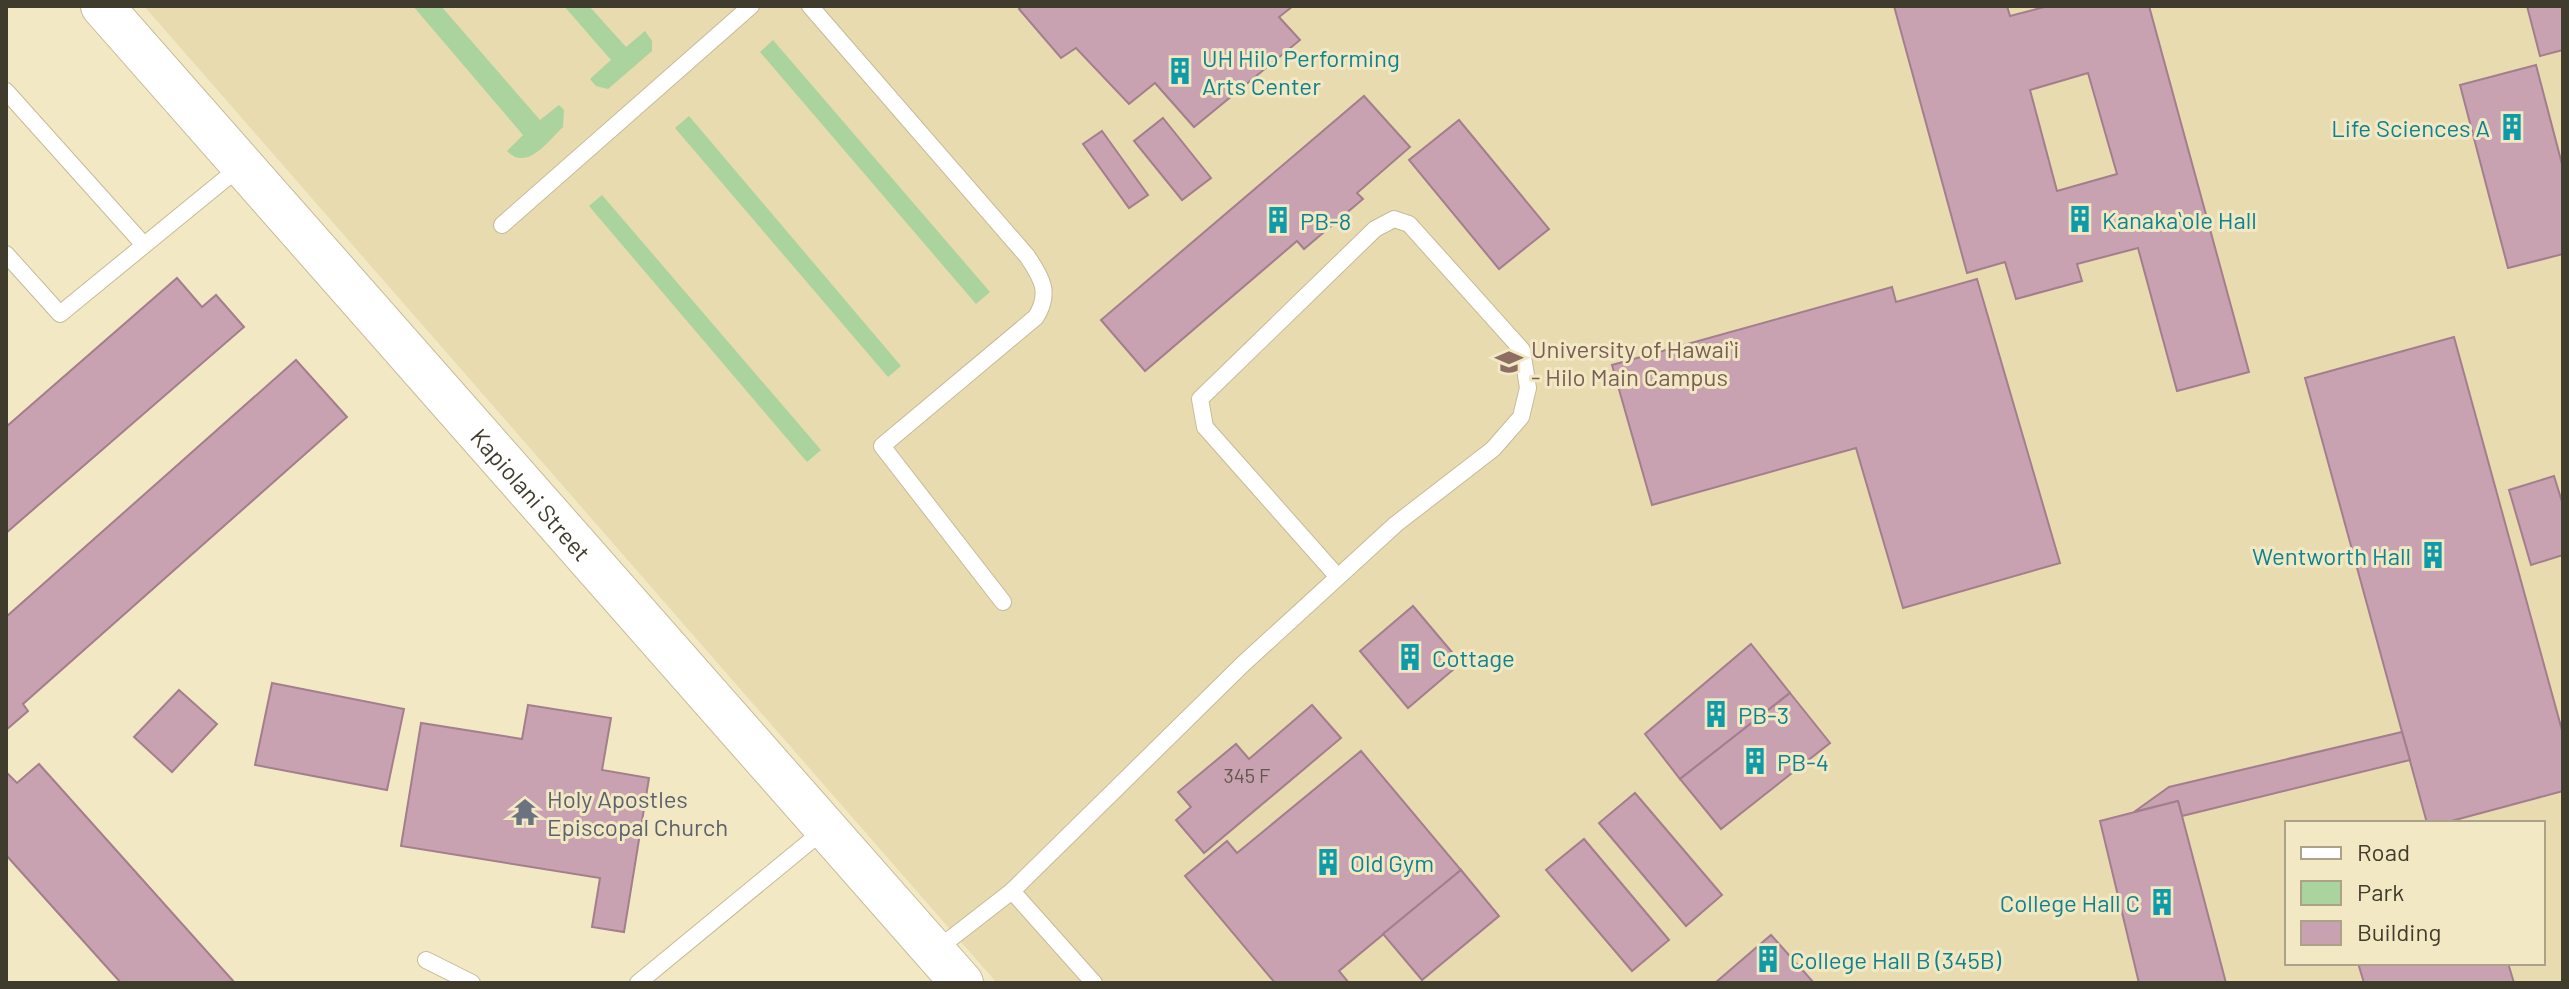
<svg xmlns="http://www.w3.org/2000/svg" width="2569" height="989" font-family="Barlow,sans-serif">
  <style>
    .built { fill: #e7dbaf; fill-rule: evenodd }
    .green { fill: #aad39e }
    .building { fill: #c8a2b1; stroke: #a37e8d; stroke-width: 2; fill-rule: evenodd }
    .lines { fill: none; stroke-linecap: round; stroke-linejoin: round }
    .service-casing { stroke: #c5bb98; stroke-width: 18 }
    .tertiary-casing { stroke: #c5bb98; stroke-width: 44 }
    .service { stroke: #fff; stroke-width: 16 }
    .tertiary { stroke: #fff; stroke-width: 42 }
    .labels { text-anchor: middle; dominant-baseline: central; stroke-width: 6; stroke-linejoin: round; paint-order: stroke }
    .number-label { font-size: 20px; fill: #62564e }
    .culture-label { font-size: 24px; fill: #0d838f; stroke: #f2e8c4; text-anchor: start }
    .education-label { font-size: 24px; fill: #785e54; stroke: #f2e8c4; text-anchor: start }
    .street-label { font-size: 24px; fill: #403c2d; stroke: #f2e8c4 }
    .worship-label { font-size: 24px; fill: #5b616d; stroke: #f2e8c4; text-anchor: start }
  </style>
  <rect width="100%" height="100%" fill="#f2e8c4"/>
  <path class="built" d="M144,6H2563V983H997ZM2287,823H2543V963H2287Z"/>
  <g class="green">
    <path d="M413,6H441L540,120L559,105L564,110L563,127C548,141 527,172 507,151L523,135Z"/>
    <polygon points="564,6 589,6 626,47 645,31 652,41 652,51 608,89 596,86 590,79 611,60"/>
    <polygon points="773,40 990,292 976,304 760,52"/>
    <polygon points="689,116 901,366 888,377 675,128"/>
    <polygon points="602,195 821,450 807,462 589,206"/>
  </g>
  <g class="building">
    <polygon points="1022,6 1293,6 1279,17 1300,40 1194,127 1155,83 1129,104 1076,48 1061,58 1019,9"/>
    <path d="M1894,6H2007L2010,16L2048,6H2149L2249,372L2177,391L2138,248L2077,264L2082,281L2016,299L2005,262L1967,273ZM2088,73L2117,174L2057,191L2030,90Z"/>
    <polygon points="2527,6 2563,6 2563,50 2540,56"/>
    <polygon points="2536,65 2563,168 2563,254 2508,268 2460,85"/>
    <polygon points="1364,96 1410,147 1357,193 1363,199 1304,249 1297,241 1145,371 1101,320"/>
    <polygon points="1163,118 1211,178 1182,200 1134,141"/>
    <polygon points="1459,120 1549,229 1499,269 1409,160"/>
    <polygon points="1102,131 1148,195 1129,208 1083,144"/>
    <polygon points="177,278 202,307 216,295 244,327 6,533 6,427"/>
    <polygon points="1977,279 2060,563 1903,608 1856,448 1652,505 1612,365 1892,287 1896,302"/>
    <polygon points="2454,337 2563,734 2563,791 2444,823 2427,823 2305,378"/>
    <polygon points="296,360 347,417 23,704 28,711 6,730 6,617"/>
    <polygon points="2554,476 2563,505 2563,555 2531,565 2509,490"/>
    <polygon points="1413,606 1461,663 1408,708 1360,651"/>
    <polygon points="1751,644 1790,693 1680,779 1645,734"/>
    <polygon points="272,683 404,709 387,790 255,765"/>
    <polygon points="179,690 217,724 172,772 134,737"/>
    <polygon points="1790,693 1830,743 1721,829 1680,779"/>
    <polygon points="528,705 611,718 602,770 649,778 624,932 592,927 600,878 401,846 421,723 522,739"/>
    <polygon points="1312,705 1341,738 1204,853 1176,820 1191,807 1178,792 1236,744 1249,759"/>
    <polygon points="2402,732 2410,760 2182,816 2178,801 2134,812 2169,787"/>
    <polygon points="1361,751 1461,870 1339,971 1349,983 1275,983 1185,876 1227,841 1237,853"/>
    <polygon points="39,764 235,983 121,983 6,855 6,772 17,783"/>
    <polygon points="1635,793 1722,895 1686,926 1599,823"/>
    <polygon points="2178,801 2182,816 2226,983 2139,983 2100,821"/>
    <polygon points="1584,839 1669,940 1632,971 1546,870"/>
    <polygon points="1461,870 1499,916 1422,980 1383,934"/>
    <polygon points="1771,935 1814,983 1715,983"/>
    <polygon points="2358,963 2508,963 2514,983 2364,983"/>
  </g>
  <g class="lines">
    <g class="service-casing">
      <g id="service">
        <path d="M810,6L1027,256C1042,278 1051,293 1036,317L882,446L1003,602"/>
        <polyline points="6,91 144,245"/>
        <polyline points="502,225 751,6"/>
        <polyline points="6,254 60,314 241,166"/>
        <polyline points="1012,891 1094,983"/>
        <polyline points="936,950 1012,891 1243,664 1396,524 1493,449 1521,417 1528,388 1522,350 1409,224 1394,219 1375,229 1200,399 1205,427 1337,576"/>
        <polyline points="426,960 472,983"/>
        <polyline points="638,983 825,829"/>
      </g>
    </g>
    <g class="tertiary-casing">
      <g id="tertiary">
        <path id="s1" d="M102,6L962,983"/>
      </g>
    </g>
    <use href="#service" class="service"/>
    <use href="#tertiary" class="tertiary"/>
  </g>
  <defs>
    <g id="building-bare" transform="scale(2.16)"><path d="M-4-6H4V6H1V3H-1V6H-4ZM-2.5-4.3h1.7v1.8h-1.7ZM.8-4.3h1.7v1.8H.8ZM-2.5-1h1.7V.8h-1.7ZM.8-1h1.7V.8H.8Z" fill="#0f9aa8" stroke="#f2e8c4" stroke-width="2.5" paint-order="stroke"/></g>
    <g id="university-bare" transform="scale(2.16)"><path d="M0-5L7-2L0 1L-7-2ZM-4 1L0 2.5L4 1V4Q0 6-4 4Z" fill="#8d6e63" stroke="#f2e8c4" stroke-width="2.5" paint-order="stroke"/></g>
    <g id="temple-bare" transform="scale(2.16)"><path d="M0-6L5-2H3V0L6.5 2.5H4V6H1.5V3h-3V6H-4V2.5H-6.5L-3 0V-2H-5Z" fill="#6b7280" stroke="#f2e8c4" stroke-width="2.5" paint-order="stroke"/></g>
  </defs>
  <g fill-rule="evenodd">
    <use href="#building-bare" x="1180" y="71"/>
    <use href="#building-bare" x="2512" y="127"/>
    <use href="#building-bare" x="2080" y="219"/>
    <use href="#building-bare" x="1278" y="220"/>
    <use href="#university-bare" x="1509" y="362"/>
    <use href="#building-bare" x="2433" y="555"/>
    <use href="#building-bare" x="1410" y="657"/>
    <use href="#building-bare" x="1716" y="714"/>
    <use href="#building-bare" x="1755" y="761"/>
    <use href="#temple-bare" x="525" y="812"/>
    <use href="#building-bare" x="1328" y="862"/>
    <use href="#building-bare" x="2162" y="902"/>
    <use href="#building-bare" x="1768" y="959"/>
  </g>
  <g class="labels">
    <g class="number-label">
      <text x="1247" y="775">345 F</text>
    </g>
    <g class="culture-label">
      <text x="1202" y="57">UH Hilo Performing<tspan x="1202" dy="28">Arts Center</tspan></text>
      <text x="2490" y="127" text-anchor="end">Life Sciences A</text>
      <text x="2102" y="219">Kanakaʻole Hall</text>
      <text x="1300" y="220">PB-8</text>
      <text x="2411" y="555" text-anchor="end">Wentworth Hall</text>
      <text x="1432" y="657">Cottage</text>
      <text x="1738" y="714">PB-3</text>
      <text x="1777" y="761">PB-4</text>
      <text x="1350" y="862">Old Gym</text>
      <text x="2140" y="902" text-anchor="end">College Hall C</text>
      <text x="1790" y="959">College Hall B (345B)</text>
    </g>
    <g class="education-label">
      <text x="1531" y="348">University of Hawaiʻi<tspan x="1531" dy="28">- Hilo Main Campus</tspan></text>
    </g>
    <g class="street-label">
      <text stroke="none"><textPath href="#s1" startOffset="650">Kapiolani Street</textPath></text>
    </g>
    <g class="worship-label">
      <text x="547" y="798">Holy Apostles<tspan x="547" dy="28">Episcopal Church</tspan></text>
    </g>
  </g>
  <rect width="2569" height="989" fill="none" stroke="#403c2d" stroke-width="16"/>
  <rect x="2285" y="821" width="260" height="144" fill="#f2e8c4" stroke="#aba388" stroke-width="2"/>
  <rect x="2301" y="847" width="40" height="12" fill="#ffffff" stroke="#aba388" stroke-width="2"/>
  <text x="2357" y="861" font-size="24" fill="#403c2d">Road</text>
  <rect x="2301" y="881" width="40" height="24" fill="#aad39e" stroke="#aba388" stroke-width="2"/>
  <text x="2357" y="901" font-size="24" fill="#403c2d">Park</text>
  <rect x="2301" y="921" width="40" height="24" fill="#c8a2b1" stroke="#aba388" stroke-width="2"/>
  <text x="2357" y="941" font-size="24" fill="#403c2d">Building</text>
</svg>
